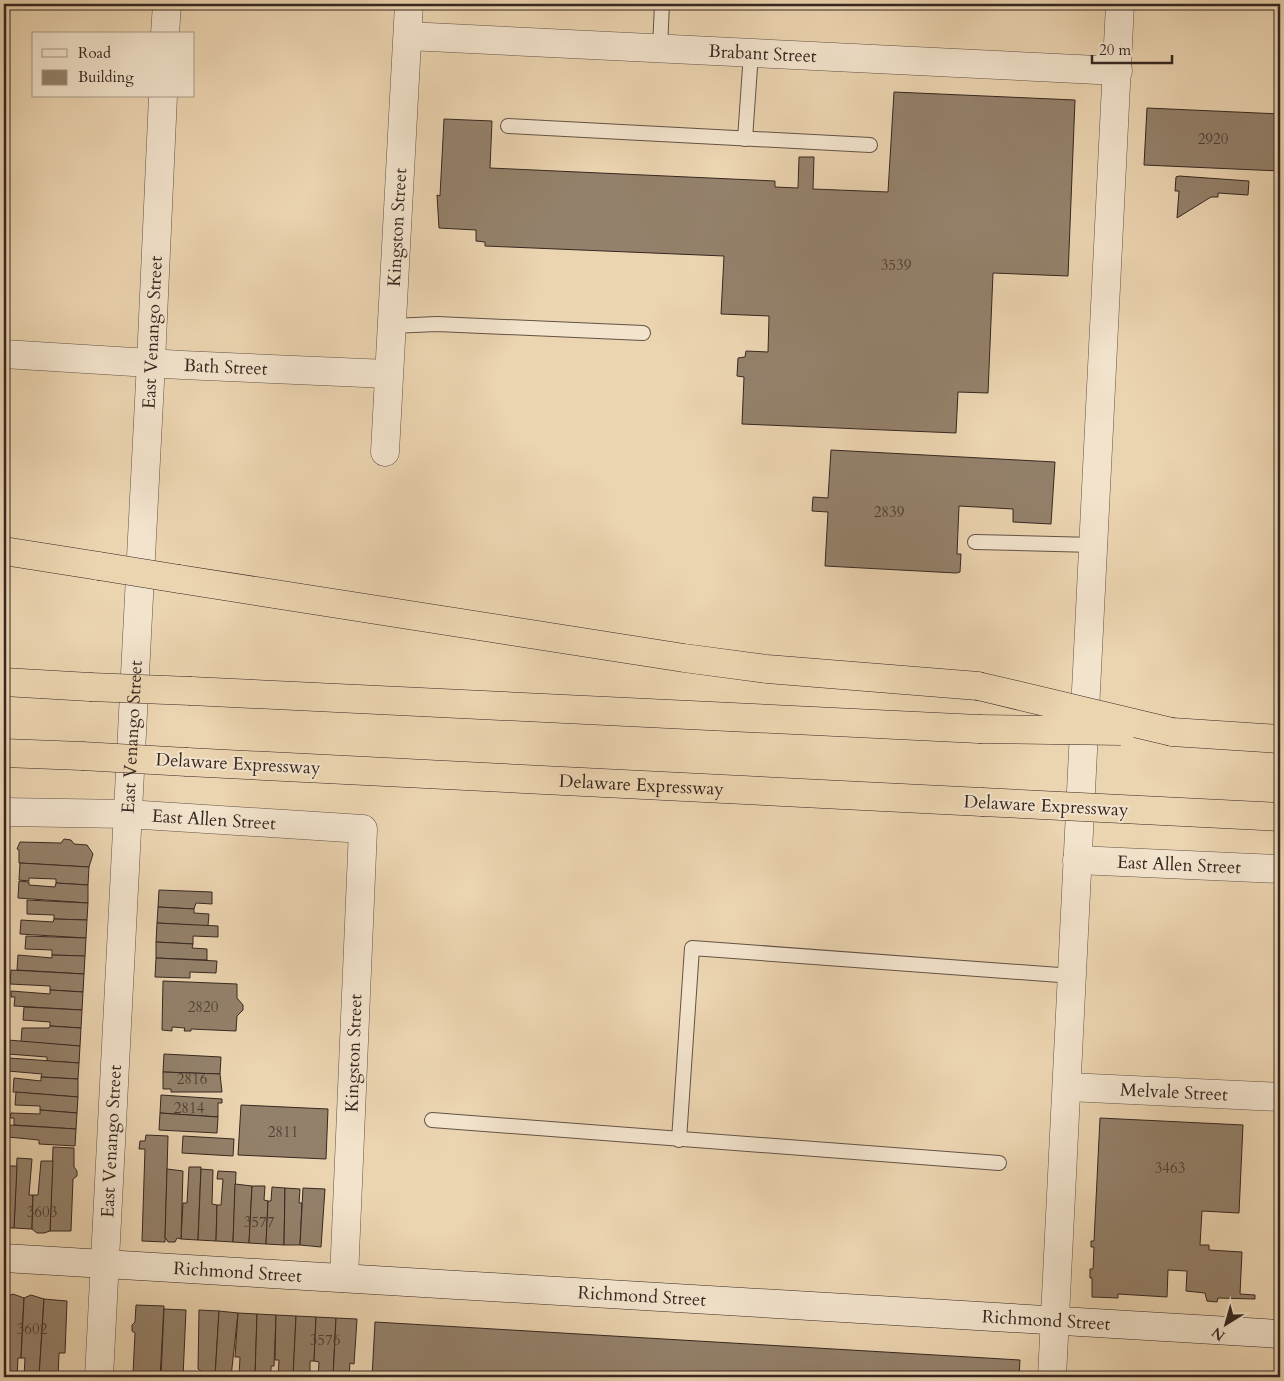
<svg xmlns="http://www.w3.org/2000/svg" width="1284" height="1381" font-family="Cardo,serif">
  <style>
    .building { fill: #94816b; stroke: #362721 }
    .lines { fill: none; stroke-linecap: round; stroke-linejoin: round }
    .lane-casing { stroke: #635245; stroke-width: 16 }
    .street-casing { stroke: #635245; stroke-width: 29 }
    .secondary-casing { stroke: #362721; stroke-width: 29 }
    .highway-casing { stroke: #362721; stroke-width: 29 }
    .lane { stroke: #f2e3cc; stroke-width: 14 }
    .street { stroke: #f2e3cc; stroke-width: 28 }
    .secondary { stroke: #f2e3cc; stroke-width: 28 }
    .highway { stroke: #ebd4b0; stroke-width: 28 }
    .highway-bridge-casing { stroke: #362721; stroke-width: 29; stroke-linecap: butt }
    .highway-bridge { stroke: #ebd4b0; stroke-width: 28 }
    .labels { text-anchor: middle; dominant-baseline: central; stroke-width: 4; stroke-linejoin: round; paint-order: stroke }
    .number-label { font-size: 15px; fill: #4e3e34 }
    .street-label { font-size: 18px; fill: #362721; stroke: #f2e3cc }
  </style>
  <rect width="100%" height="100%" fill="#ebd4b0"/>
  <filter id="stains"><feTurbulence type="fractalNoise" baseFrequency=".004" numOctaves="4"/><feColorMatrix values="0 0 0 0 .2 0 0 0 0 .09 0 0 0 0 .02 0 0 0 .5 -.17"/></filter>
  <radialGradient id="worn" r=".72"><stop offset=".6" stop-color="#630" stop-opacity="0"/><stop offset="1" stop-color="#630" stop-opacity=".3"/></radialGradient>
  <g class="building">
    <polygon points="894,92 1075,100 1068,276 993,273 988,393 958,392 956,433 742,424 744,377 737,376 738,358 745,357 746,351 768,352 769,316 721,314 724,256 485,246 485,242 476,241 476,230 439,228 437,195 440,196 444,119 492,121 490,168 775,181 775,187 798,188 799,157 814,157 813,189 888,192"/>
    <polygon points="1147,108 1280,114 1280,171 1144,165"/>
    <polygon points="1179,176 1249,181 1248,195 1218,193 1218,197 1211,197 1177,218 1179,191 1175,191 1176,177"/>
    <polygon points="831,450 1055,462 1051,524 1013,522 1013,509 959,506 957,554 961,554 960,572 956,573 825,566 828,512 812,511 813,497 828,498"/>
    <polygon points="64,839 71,840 74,844 87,845 93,854 89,867 19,863 19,850 17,849 20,842 61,843"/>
    <polygon points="20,863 89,867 88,885 56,883 56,879 29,878 29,881 19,880"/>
    <polygon points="19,881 29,882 29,885 55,887 56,883 88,885 88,903 18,898"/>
    <polygon points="159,890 212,892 212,904 196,903 194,909 158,907"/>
    <polygon points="27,900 88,903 87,920 54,919 54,915 27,914"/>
    <polygon points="158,907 194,909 194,913 209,914 208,926 157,923"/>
    <polygon points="54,919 87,920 86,938 20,934 21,920 53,922"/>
    <polygon points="157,923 218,926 218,937 193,936 193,944 156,942"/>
    <polygon points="26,936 86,938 85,956 52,955 52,950 25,949"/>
    <polygon points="156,942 193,944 192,948 207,949 207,960 156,958"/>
    <polygon points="18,955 52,958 52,955 85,956 84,974 17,970"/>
    <polygon points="156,958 217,961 216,973 190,972 190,978 155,977"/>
    <polygon points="11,970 84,974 83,992 50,990 50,986 10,984"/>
    <polygon points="163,981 237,984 237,998 243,1005 243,1010 237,1016 236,1031 191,1029 191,1031 184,1031 185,1028 172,1027 172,1031 162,1030"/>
    <polygon points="50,990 83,992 82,1010 14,1006 15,997 11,997 11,991 50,994"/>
    <polygon points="24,1007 82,1010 81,1028 50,1026 50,1022 23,1020"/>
    <polygon points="50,1026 81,1028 80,1046 21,1042 22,1028 49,1028"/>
    <polygon points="8,1040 80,1046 79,1063 47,1061 47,1057 8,1054"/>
    <polygon points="164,1054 221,1057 220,1074 163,1072"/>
    <polygon points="9,1058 79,1063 78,1079 41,1077 42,1074 8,1071"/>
    <polygon points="163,1072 220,1074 222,1092 171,1092 171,1089 163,1089"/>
    <polygon points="41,1077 78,1079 78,1097 13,1092 14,1078 41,1081"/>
    <polygon points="16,1092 78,1097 77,1113 40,1110 40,1106 15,1105"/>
    <polygon points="161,1095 222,1099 222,1103 218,1103 218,1117 160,1113"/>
    <polygon points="241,1105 328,1109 326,1159 238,1155"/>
    <polygon points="40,1110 77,1113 76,1129 14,1125 14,1118 10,1118 11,1113 40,1114"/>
    <polygon points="160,1113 218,1117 217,1133 159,1130"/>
    <polygon points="1100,1118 1243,1125 1239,1213 1202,1211 1200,1245 1209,1245 1209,1250 1242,1252 1240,1294 1255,1295 1255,1299 1218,1298 1217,1302 1207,1301 1205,1293 1186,1291 1187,1271 1168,1270 1167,1297 1118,1294 1118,1298 1092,1297 1092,1278 1090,1278 1090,1269 1093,1269 1094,1247 1091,1247 1091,1241 1094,1241"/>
    <polygon points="9,1125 76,1129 75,1146 39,1144 39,1140 8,1137"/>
    <polygon points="146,1135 168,1136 165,1242 142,1241 145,1149 139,1149 140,1141 145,1141"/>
    <polygon points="183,1136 234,1139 233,1156 182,1153"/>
    <polygon points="53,1147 74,1148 74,1167 77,1171 77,1176 73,1179 71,1231 50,1231"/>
    <polygon points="17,1158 32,1159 29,1195 33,1195 32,1229 14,1228"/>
    <polygon points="4,1161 6,1161 6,1166 17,1166 14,1228 4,1228"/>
    <polygon points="41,1161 53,1161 50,1231 44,1233 37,1233 32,1229 33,1195 38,1195"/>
    <polygon points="189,1167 201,1167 198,1240 181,1239 183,1203 187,1203"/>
    <polygon points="167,1169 183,1171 181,1239 177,1238 175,1242 168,1242 165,1237"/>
    <polygon points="201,1169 213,1170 212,1204 217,1205 216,1241 198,1240"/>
    <polygon points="218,1171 236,1172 233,1242 216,1241 217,1205 221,1205 223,1179 217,1179"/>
    <polygon points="235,1184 252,1186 249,1243 233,1242"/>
    <polygon points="252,1186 265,1186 264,1200 268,1201 266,1244 249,1243"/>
    <polygon points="272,1187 285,1188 284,1245 266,1244 268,1201 271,1201"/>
    <polygon points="285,1188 300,1189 299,1203 302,1203 300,1245 284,1245"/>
    <polygon points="303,1188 325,1189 321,1247 300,1245"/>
    <polygon points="13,1294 24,1298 21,1358 18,1358 17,1377 4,1377 6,1297"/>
    <polygon points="31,1295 44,1299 39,1377 24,1377 25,1358 21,1358 24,1298"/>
    <polygon points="44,1299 67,1301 65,1353 59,1353 58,1377 39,1377"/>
    <polygon points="136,1305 164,1306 160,1377 137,1377 137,1374 133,1374 135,1333 132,1331 132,1325 135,1322"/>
    <polygon points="164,1309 186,1310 183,1377 161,1377"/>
    <polygon points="199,1310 219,1311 215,1377 200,1377 201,1371 198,1369"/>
    <polygon points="219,1311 238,1313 231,1377 215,1377"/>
    <polygon points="238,1313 257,1314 255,1377 239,1377 240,1357 235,1357"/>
    <polygon points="257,1314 276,1315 274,1366 271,1366 271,1377 255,1377"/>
    <polygon points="276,1315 296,1316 293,1377 278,1377 279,1360 275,1360"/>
    <polygon points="296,1316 316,1317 314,1361 310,1361 310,1377 293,1377"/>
    <polygon points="316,1317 336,1318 333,1377 318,1377 319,1362 314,1361"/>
    <polygon points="336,1318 357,1319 354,1364 350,1363 349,1377 333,1377"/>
    <polygon points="375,1322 1020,1360 1019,1377 372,1377"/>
  </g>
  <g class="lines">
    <g class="lane-casing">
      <g id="lane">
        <polyline points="660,48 662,4"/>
        <polyline points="508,126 870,145"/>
        <polyline points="745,139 751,53"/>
        <polyline points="391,326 437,324 643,333"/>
        <polyline points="975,542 1094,545"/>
        <polyline points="432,1120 999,1163"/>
        <polyline points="679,1140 692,948 1073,976"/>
      </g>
    </g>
    <g class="street-casing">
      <g id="street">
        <polyline points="165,34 167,4"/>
        <path id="s1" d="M408,36L1118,71"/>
        <path id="s2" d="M4,354L182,365L388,374"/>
        <path id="s3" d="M385,452L409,4"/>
        <path id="s4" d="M4,812L127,814L363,829L344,1278"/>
        <path id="s5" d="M1077,860L1280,869"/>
        <path id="s6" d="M1068,1087L1280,1097"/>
        <path id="s7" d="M99,1377L151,362L163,96"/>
        <polyline points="1052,1377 1120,4"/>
      </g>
    </g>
    <g class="secondary-casing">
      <g id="secondary">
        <path id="s8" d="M4,1258L1280,1334"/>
      </g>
    </g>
    <g class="highway-casing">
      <g id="highway">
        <polyline points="4,551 99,566"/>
        <polyline points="179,579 684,658 767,669 978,686"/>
        <polyline points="4,682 90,687"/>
        <polyline points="191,691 979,729"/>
        <polyline points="1172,732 1280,739"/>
        <polyline points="4,753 82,756"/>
        <path id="s9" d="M187,762L982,802"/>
      </g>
    </g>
    <use href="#lane" class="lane"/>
    <use href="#street" class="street"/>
    <use href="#secondary" class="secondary"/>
    <use href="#highway" class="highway"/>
    <g class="highway-bridge-casing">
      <g id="highway-bridge">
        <polyline points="99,566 179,579"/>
        <polyline points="978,686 1172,732"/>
        <polyline points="90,687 191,691"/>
        <polyline points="979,729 1121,731"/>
        <polyline points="82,756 187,762"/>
        <polyline points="982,802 1280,817"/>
      </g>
    </g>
    <use href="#highway-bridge" class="highway-bridge"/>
  </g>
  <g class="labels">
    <g class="number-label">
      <text x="1213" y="139">2920</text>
      <text x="896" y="265">3539</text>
      <text x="889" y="512">2839</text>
      <text x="203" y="1007">2820</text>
      <text x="192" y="1079">2816</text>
      <text x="189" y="1108">2814</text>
      <text x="283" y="1132">2811</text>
      <text x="1170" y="1168">3463</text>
      <text x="42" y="1212">3603</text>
      <text x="259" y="1222">3577</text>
      <text x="32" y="1329">3602</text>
      <text x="325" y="1340">3576</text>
    </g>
    <g class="street-label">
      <text stroke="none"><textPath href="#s1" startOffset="355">Brabant Street</textPath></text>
      <text stroke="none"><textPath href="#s3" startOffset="225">Kingston Street</textPath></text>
      <text stroke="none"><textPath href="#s7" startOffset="1046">East Venango Street</textPath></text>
      <text stroke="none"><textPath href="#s2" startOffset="222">Bath Street</textPath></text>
      <text stroke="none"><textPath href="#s7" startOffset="641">East Venango Street</textPath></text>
      <text transform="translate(238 764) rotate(3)">Delaware Expressway</text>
      <text stroke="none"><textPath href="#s9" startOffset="455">Delaware Expressway</textPath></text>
      <text transform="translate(1046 806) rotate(3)">Delaware Expressway</text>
      <text stroke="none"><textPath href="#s4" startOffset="210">East Allen Street</textPath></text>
      <text stroke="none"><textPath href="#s5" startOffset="102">East Allen Street</textPath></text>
      <text transform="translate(354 1053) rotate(-88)">Kingston Street</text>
      <text stroke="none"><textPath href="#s6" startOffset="106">Melvale Street</textPath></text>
      <text stroke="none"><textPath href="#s7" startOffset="236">East Venango Street</textPath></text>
      <text stroke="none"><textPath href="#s8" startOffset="234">Richmond Street</textPath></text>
      <text stroke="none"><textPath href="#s8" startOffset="639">Richmond Street</textPath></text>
      <text stroke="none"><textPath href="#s8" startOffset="1044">Richmond Street</textPath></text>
    </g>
  </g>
  <rect width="1284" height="1381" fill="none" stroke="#ebd4b0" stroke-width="20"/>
  <rect x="5" y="5" width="1274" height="1371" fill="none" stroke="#362721" stroke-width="2.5"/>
  <rect x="10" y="10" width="1264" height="1361" fill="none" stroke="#362721"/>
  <rect x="32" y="32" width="162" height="65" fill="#f2e3cc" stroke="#a79888"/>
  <rect x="42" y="49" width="25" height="8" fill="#f2e3cc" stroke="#a79888"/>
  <text x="78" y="58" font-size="15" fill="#362721">Road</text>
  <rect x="42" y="70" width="25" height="15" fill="#94816b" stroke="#a79888"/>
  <text x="78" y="82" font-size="15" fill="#362721">Building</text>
  <g transform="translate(1226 1324) rotate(217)" stroke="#f2e3cc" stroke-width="4" paint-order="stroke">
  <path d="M0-4L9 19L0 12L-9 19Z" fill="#362721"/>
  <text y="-8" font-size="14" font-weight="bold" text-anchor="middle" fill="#362721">N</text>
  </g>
  <path d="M1092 55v8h80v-8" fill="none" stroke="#362721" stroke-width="2.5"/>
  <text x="1099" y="55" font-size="15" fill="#362721" stroke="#f2e3cc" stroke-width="4" paint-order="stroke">20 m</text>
  <rect width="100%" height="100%" filter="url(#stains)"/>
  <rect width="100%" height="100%" fill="url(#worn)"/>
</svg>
